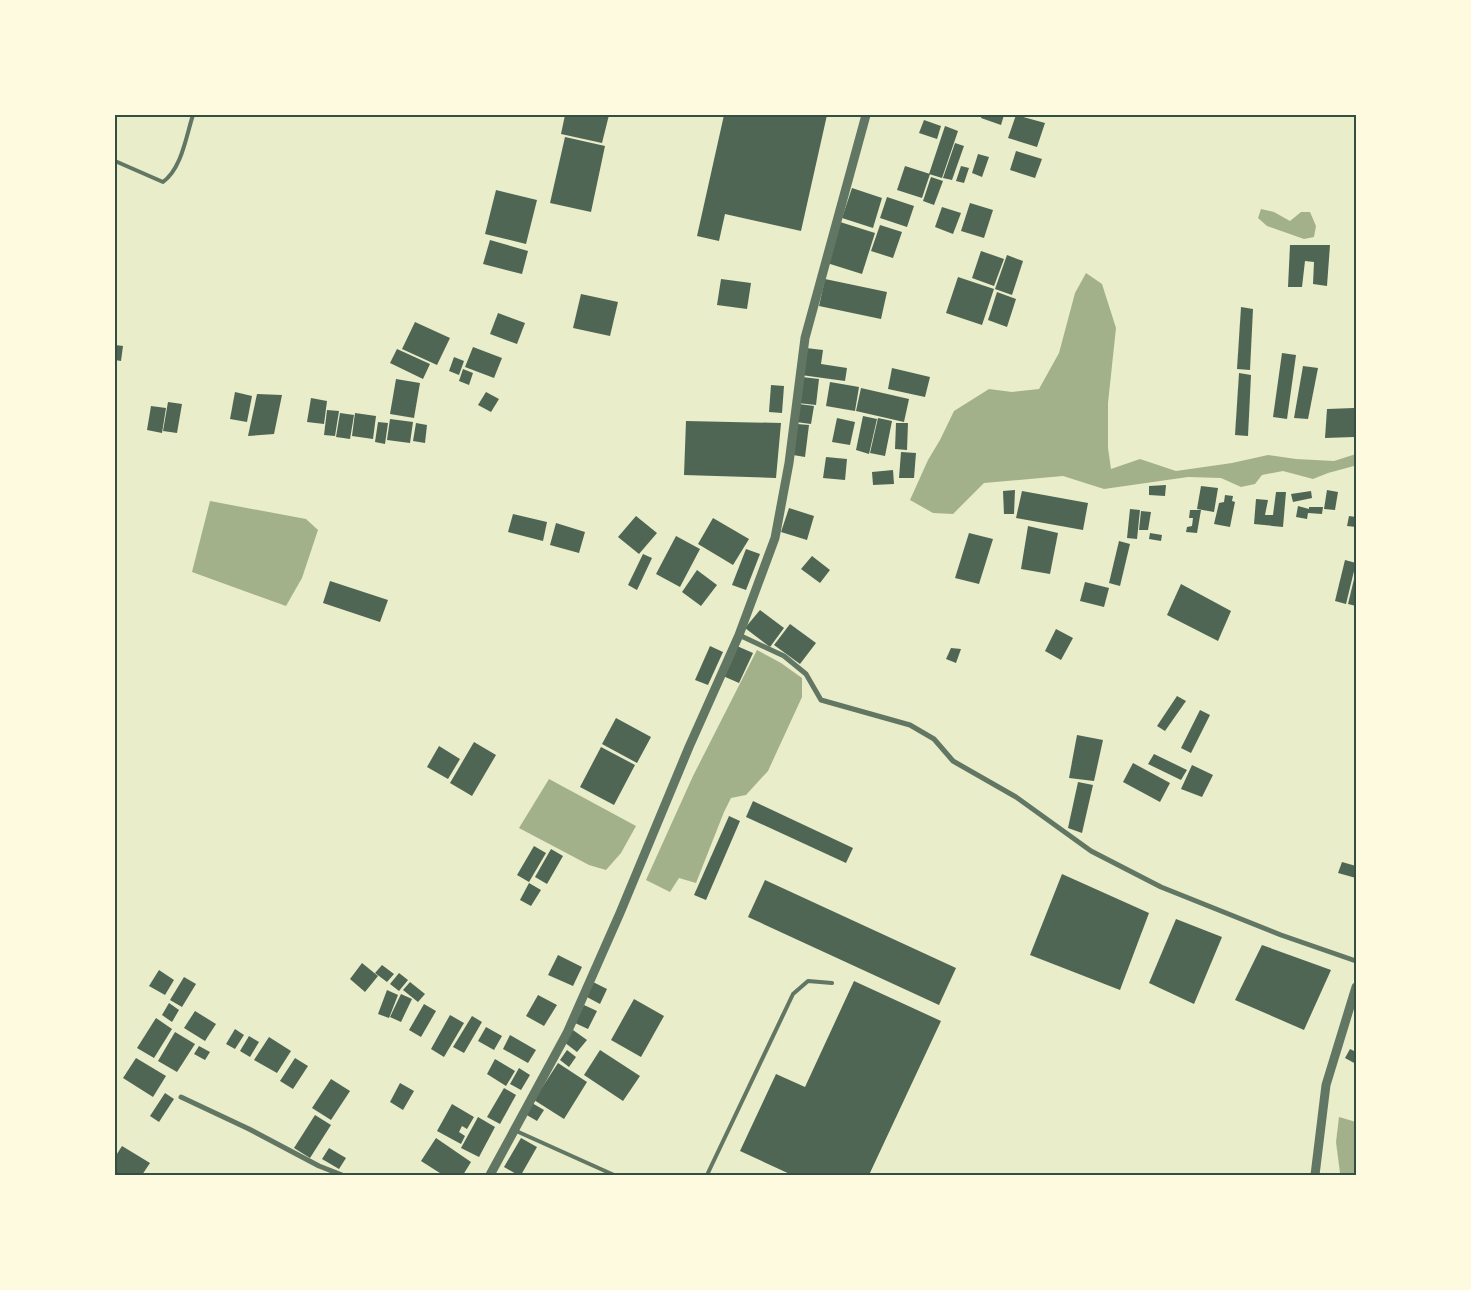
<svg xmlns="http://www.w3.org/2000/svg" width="1471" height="1290" font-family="Lato,sans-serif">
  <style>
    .water { fill: #a3b18a }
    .building { fill: #4f6655 }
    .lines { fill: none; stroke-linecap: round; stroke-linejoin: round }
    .service { stroke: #617663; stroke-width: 4 }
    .minor { stroke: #617663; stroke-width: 5 }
    .tertiary { stroke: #617663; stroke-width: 9 }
    .neatline { fill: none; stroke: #344e41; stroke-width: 2 }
  </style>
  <rect width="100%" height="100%" fill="#e9edc9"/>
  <g class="water">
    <polygon points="1261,209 1274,212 1290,221 1301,212 1310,212 1316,226 1314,237 1304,239 1267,226 1258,218"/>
    <polygon points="1086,273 1102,284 1116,328 1108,403 1108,448 1111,469 1140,459 1176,471 1232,463 1268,455 1296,459 1334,461 1356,454 1356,469 1354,466 1328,473 1313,479 1283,471 1262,475 1255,484 1241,487 1221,478 1188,477 1104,489 1063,476 984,483 953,514 933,513 910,500 928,460 940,440 954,411 989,389 1012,392 1039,389 1059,353 1075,293"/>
    <polygon points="210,501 306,519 318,530 302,578 286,606 192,572"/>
    <polygon points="757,650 781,663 802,678 802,697 768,771 746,795 731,798 724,812 696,883 679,878 670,892 646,880 693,776"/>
    <polygon points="549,779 636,826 621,853 606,870 589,865 519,828"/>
    <polygon points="1339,1117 1356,1122 1356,1175 1343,1175 1340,1173 1336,1142"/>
  </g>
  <g class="building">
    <polygon points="565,115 609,115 602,143 561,134"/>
    <polygon points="724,115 827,115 801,231 725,214 719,241 697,236"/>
    <polygon points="982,115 1004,115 1001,125 981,118"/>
    <polygon points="1016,115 1045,123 1037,147 1008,138"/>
    <polygon points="924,120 941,126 937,139 919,133"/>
    <polygon points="945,126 958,131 942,178 929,174"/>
    <polygon points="565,137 605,146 591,212 550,203"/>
    <polygon points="955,143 964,146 952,180 943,178"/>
    <polygon points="1016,151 1042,159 1035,178 1010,170"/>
    <polygon points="978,154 989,157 982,177 972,173"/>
    <polygon points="905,166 930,174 922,198 897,190"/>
    <polygon points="961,166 969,168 964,183 956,181"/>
    <polygon points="931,177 943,181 934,205 923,201"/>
    <polygon points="852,188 882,198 873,228 842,218"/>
    <polygon points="496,190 537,200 526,244 485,234"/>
    <polygon points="887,197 914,206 907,227 880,218"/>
    <polygon points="970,203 993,210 984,238 961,231"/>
    <polygon points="942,207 961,213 953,234 935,227"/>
    <polygon points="840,222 875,233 862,274 827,263"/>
    <polygon points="880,225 902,232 893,258 871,251"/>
    <polygon points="490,240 528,251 522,274 483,264"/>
    <polygon points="1290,245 1330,245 1327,286 1313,284 1314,262 1305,261 1302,287 1288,287"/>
    <polygon points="981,251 1004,259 994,286 972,278"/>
    <polygon points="1007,255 1023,261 1012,295 995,289"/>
    <polygon points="958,277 994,289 982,325 946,313"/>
    <polygon points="721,279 751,283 747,309 717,305"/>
    <polygon points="825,279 887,292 881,319 819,306"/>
    <polygon points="997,292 1016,299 1007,327 988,320"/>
    <polygon points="581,294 618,302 610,336 573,328"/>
    <polygon points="1241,307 1253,309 1250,370 1237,369"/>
    <polygon points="498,313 525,323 517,344 490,334"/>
    <polygon points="415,322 450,338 437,365 402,349"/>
    <polygon points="115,345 123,346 121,361 115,360"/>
    <polygon points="473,347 502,358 494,378 465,367"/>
    <polygon points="806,348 823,350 821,364 847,368 845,381 801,375"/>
    <polygon points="397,349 430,364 423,379 390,363"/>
    <polygon points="1282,353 1296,355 1287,419 1273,417"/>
    <polygon points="454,357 464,361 459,375 449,371"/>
    <polygon points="1303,366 1318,368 1308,419 1294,418"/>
    <polygon points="892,368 930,377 925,397 888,389"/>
    <polygon points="463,369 473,373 469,385 459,381"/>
    <polygon points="1239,373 1251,375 1248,436 1235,435"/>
    <polygon points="802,377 819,379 816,405 798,403"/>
    <polygon points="396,379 420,383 414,418 390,414"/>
    <polygon points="830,382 859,387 855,411 826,406"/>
    <polygon points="771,385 784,386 782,413 769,412"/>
    <polygon points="861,388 909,399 904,422 856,411"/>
    <polygon points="235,392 252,396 247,422 230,419"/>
    <polygon points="486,392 499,399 491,412 478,405"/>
    <polygon points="257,394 282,395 274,434 248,436"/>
    <polygon points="311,398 327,401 324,424 307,422"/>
    <polygon points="168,402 182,404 177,433 163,431"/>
    <polygon points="799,404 814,406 811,424 796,422"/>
    <polygon points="151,406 166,408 162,433 147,430"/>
    <polygon points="1354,408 1354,437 1325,438 1327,409"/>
    <polygon points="327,410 339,411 335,436 324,435"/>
    <polygon points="340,413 354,415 350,439 336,437"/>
    <polygon points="355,413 376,416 373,439 352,436"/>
    <polygon points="863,416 877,419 869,454 856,450"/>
    <polygon points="837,418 855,422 850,445 832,442"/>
    <polygon points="878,418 892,421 885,456 870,453"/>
    <polygon points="390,419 413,422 410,443 387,440"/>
    <polygon points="686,421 781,423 776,478 684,475"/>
    <polygon points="378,422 388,423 385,444 375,442"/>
    <polygon points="416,423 427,425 425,443 413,441"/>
    <polygon points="896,423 908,423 907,450 895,449"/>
    <polygon points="797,424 809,425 805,457 793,455"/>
    <polygon points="901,452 916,453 914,478 899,478"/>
    <polygon points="826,457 847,459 845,480 823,478"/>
    <polygon points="893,470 894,484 873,485 872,472"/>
    <polygon points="1166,485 1165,496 1149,495 1149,486"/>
    <polygon points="1201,486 1218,488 1214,512 1197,509"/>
    <polygon points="1015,490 1014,514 1004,514 1003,491"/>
    <polygon points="1327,490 1338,492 1335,510 1324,509"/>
    <polygon points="1022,491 1088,503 1083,530 1016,518"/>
    <polygon points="1311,491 1312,498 1293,502 1291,494"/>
    <polygon points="1276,492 1286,492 1283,527 1254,524 1256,499 1268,500 1265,515 1273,515"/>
    <polygon points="1225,495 1233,496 1232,501 1235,502 1230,527 1214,524 1219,503 1224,502"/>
    <polygon points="1298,506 1309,509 1309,507 1323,507 1322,514 1308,513 1307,519 1296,517"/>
    <polygon points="789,508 814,516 807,540 781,532"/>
    <polygon points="1130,509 1140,510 1137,539 1127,538"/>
    <polygon points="1190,510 1201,510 1197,533 1186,532 1187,527 1192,526 1193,518 1189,518"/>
    <polygon points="1141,511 1151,512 1148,530 1139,530"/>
    <polygon points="513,514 547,522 543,541 508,532"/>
    <polygon points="636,516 657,533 639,554 618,537"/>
    <polygon points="1349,516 1356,517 1356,527 1347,526"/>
    <polygon points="713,518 749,539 733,565 698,544"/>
    <polygon points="556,523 585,532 579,553 550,545"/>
    <polygon points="1028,526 1058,533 1050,574 1021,569"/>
    <polygon points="969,533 993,539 979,584 955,578"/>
    <polygon points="1150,533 1162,535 1161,541 1149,539"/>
    <polygon points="676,536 700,549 680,587 656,574"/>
    <polygon points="1119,541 1130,544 1120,586 1109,583"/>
    <polygon points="746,549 760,554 746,590 732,585"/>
    <polygon points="643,554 652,558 637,590 628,585"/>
    <polygon points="812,556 830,570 820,583 801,569"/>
    <polygon points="1345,560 1356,563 1346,604 1335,601"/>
    <polygon points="697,570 717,585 701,606 682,592"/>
    <polygon points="1355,575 1356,575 1356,606 1348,604"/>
    <polygon points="330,581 388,600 380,622 323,603"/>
    <polygon points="1085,582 1109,588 1104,607 1080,601"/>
    <polygon points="1181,584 1231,611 1218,641 1167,615"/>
    <polygon points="760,610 784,628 770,647 745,628"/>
    <polygon points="790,624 816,643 800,664 774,645"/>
    <polygon points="1056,629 1073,638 1061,660 1045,651"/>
    <polygon points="710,646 723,652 708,685 695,680"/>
    <polygon points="737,646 753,653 739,683 723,676"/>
    <polygon points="951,648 961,649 956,663 946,659"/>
    <polygon points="1177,696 1186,701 1165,731 1157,726"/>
    <polygon points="1200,710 1210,715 1191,753 1181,748"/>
    <polygon points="616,718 651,737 637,763 602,744"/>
    <polygon points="1077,735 1103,740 1094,781 1069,778"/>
    <polygon points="474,742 496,755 472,796 450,783"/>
    <polygon points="439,746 460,759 448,779 427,767"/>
    <polygon points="601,747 635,765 614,805 580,787"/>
    <polygon points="1154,754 1187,770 1181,780 1148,764"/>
    <polygon points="1133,763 1170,783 1160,802 1123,782"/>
    <polygon points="1192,765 1213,775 1202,797 1181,789"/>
    <polygon points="1078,782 1093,785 1082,833 1068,828"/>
    <polygon points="753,801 853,848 846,863 746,817"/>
    <polygon points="729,816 740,821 706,900 694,895"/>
    <polygon points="534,846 546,853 529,882 517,875"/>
    <polygon points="551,849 563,856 547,884 535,877"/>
    <polygon points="1342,862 1356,866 1356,878 1338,873"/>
    <polygon points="1062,874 1149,913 1120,990 1030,955"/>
    <polygon points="765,880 956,968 939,1005 748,917"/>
    <polygon points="529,883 541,890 531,906 520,900"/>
    <polygon points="1176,919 1222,937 1194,1004 1149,983"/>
    <polygon points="1262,945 1331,970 1304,1030 1235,1000"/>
    <polygon points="558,955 582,967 573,986 548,975"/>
    <polygon points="362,963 378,976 365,992 350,979"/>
    <polygon points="382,965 394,974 387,982 375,973"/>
    <polygon points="159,970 174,980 165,995 149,986"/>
    <polygon points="399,973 408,980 399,991 390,984"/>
    <polygon points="184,977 196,984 182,1007 170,1000"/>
    <polygon points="854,981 941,1021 869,1175 792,1175 740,1151 776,1074 805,1087"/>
    <polygon points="410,982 425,994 418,1002 403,990"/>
    <polygon points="593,982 607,989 600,1004 585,996"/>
    <polygon points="387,990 398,995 389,1018 378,1014"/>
    <polygon points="401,994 412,999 401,1022 390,1017"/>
    <polygon points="538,995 557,1005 544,1026 526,1016"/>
    <polygon points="634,999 664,1016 641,1057 611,1040"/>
    <polygon points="169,1003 179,1010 172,1022 162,1015"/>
    <polygon points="424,1004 436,1011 421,1037 409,1030"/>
    <polygon points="584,1005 597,1011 588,1029 575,1023"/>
    <polygon points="195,1011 216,1024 205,1041 184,1028"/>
    <polygon points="450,1015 464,1023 444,1057 431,1049"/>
    <polygon points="472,1016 482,1022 464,1053 453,1047"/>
    <polygon points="156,1018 172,1029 154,1058 137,1048"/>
    <polygon points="486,1027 502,1036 494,1050 478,1041"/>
    <polygon points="235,1029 244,1035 235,1049 226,1044"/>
    <polygon points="573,1030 587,1040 577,1052 564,1042"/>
    <polygon points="175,1032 195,1044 177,1072 158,1061"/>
    <polygon points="510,1035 536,1050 528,1063 503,1049"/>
    <polygon points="249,1036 259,1042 250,1057 240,1051"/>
    <polygon points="269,1037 291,1051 277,1073 254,1060"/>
    <polygon points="199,1046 210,1052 205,1060 194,1054"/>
    <polygon points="1350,1049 1356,1052 1356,1064 1345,1058"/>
    <polygon points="567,1050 576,1057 569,1067 560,1060"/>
    <polygon points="600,1050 640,1076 623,1101 584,1075"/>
    <polygon points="136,1058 166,1076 153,1097 123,1078"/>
    <polygon points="295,1058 308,1066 293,1089 280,1081"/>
    <polygon points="495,1059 515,1071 506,1086 487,1074"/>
    <polygon points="558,1063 587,1082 564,1119 534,1100"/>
    <polygon points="519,1068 530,1075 521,1090 510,1084"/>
    <polygon points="331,1079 350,1091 331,1120 312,1108"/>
    <polygon points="400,1083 414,1091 403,1110 390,1102"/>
    <polygon points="504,1088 516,1095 500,1124 487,1117"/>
    <polygon points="165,1093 174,1099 159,1122 150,1116"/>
    <polygon points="532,1103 544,1110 537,1121 525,1114"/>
    <polygon points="452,1104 474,1117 467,1129 462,1126 459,1132 465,1136 461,1144 437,1131"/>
    <polygon points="315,1115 331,1125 310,1158 294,1148"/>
    <polygon points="478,1117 495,1127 479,1157 461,1148"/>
    <polygon points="436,1138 471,1162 463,1175 443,1175 421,1161"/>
    <polygon points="521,1138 537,1147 521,1175 518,1175 504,1167"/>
    <polygon points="122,1146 150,1163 142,1175 115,1174 115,1157"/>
    <polygon points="329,1148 346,1158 339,1169 322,1159"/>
  </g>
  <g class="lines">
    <g class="service">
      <path d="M115,161L163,182C182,168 186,136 193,115"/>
      <polyline points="514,1130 614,1175"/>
      <polyline points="707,1175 793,994 808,981 832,983"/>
    </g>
    <g class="minor">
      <polyline points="739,635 784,656 806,674 821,700 910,725 934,739 953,761 1016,797 1091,851 1161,887 1281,935 1356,961"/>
      <polyline points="181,1097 249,1129 319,1166 342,1175"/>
    </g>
    <g class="tertiary">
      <polyline points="490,1175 567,1033 620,913 689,747 739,635 775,538 789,463 805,338 866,115"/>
      <polyline points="1315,1175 1326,1085 1356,987"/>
    </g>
  </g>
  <rect width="1471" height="1290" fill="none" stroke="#fefae0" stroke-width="232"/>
  <rect x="116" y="116" width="1239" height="1058" class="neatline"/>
</svg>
